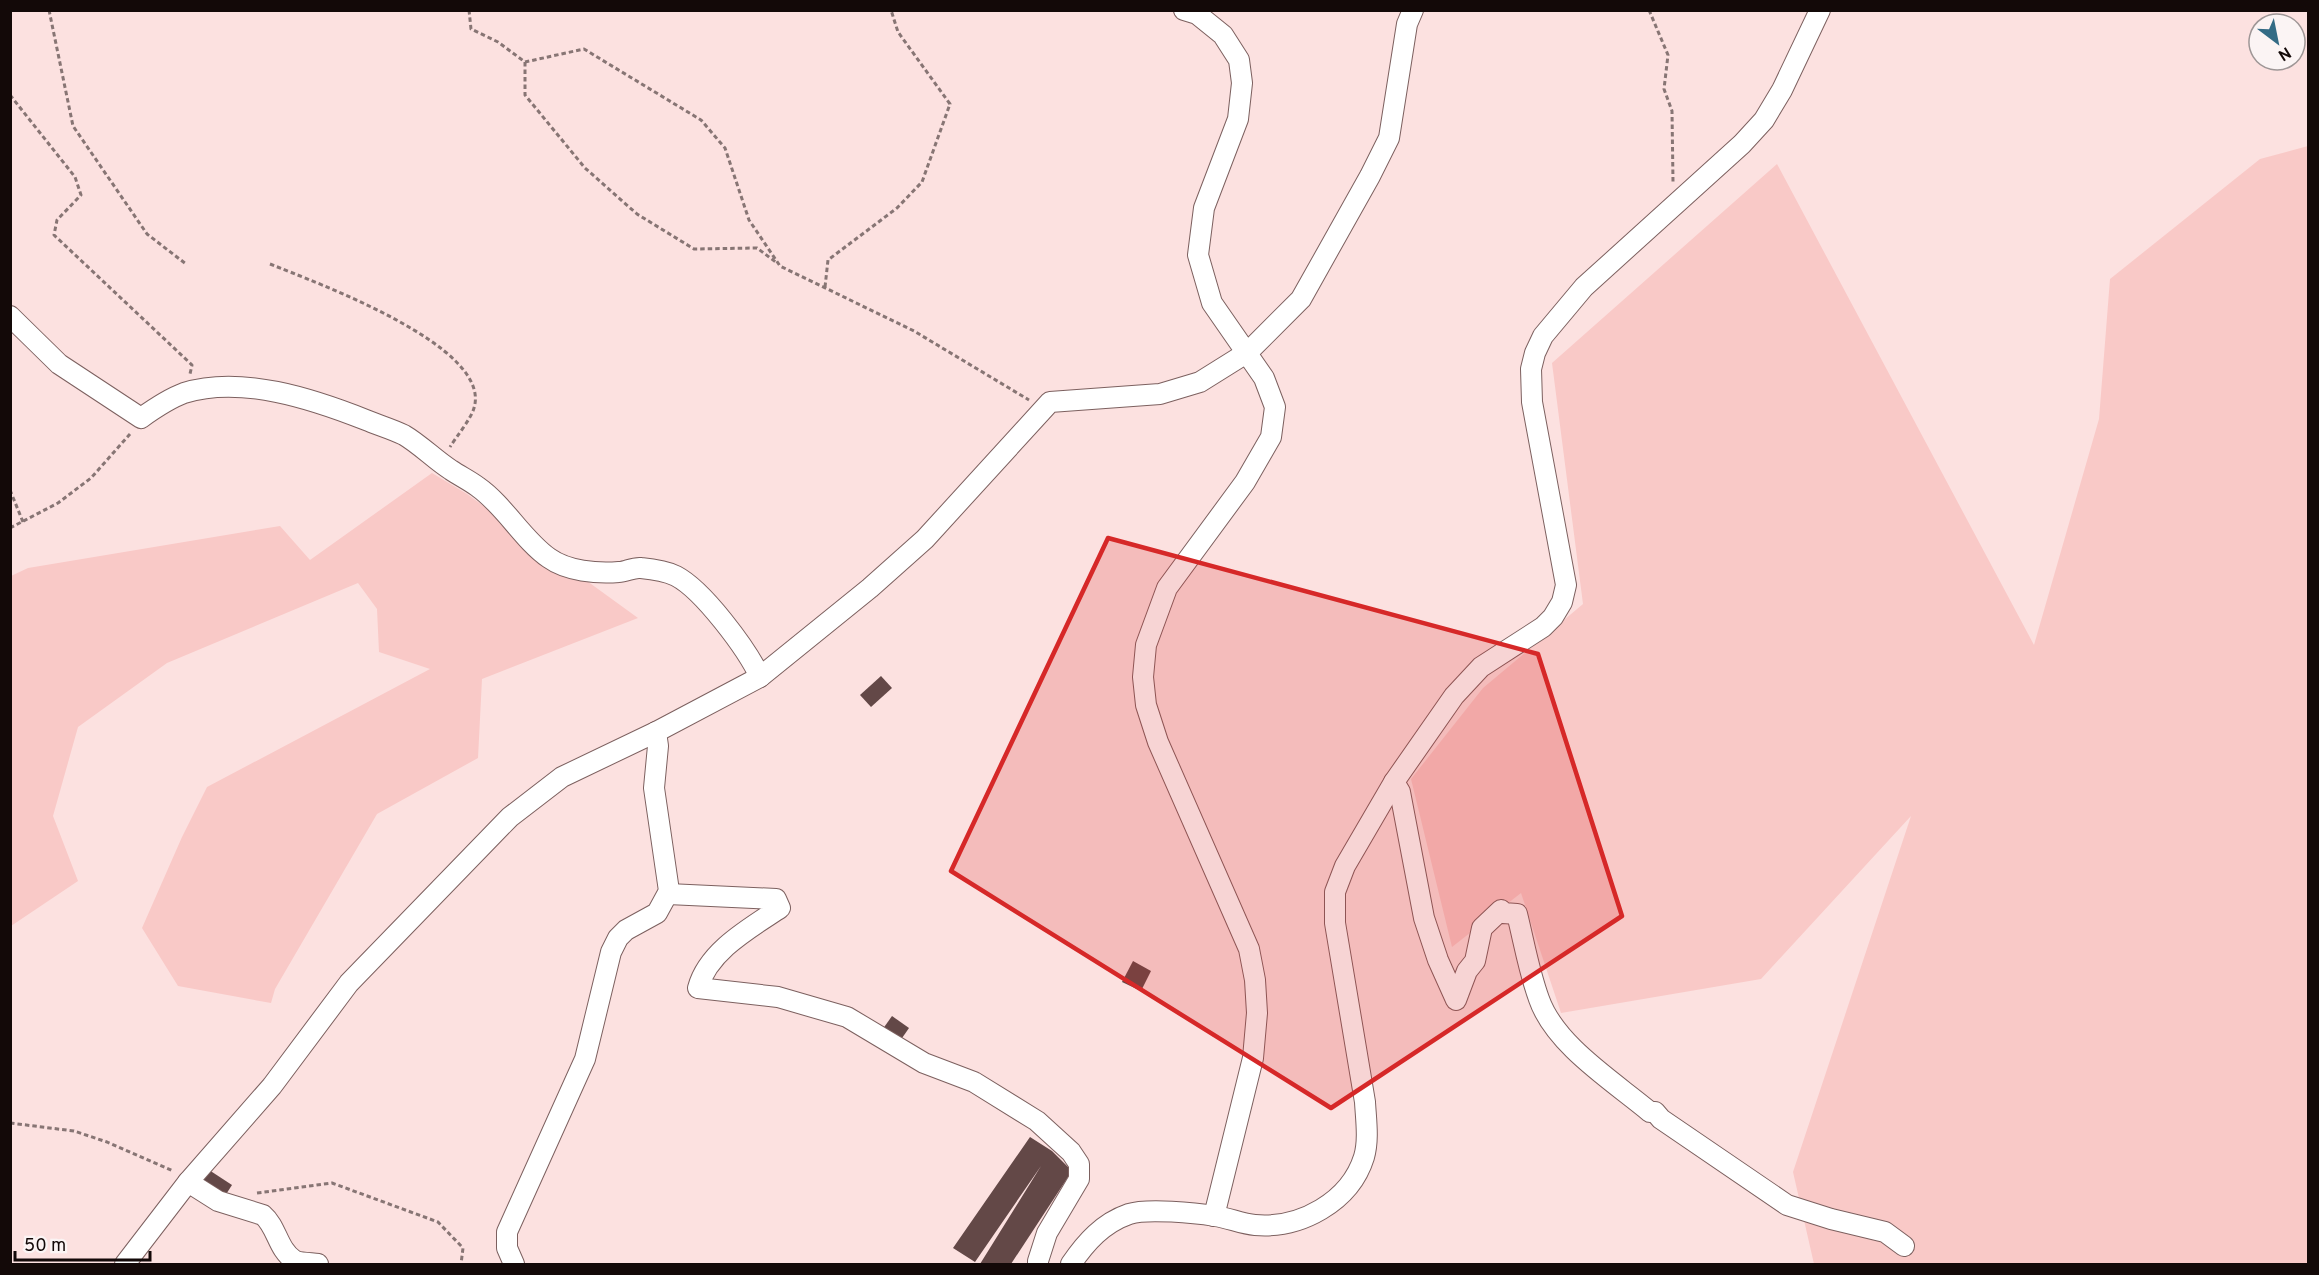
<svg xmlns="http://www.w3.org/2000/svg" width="2319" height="1275" font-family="Overpass,sans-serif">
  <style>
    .green { fill: #f9c9c7 }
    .building { fill: #634847 }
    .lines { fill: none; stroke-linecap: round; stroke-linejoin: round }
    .street-casing { stroke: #7c605f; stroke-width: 22 }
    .path { stroke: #877574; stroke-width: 3; stroke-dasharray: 4.5 3; stroke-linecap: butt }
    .street { stroke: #fff; stroke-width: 20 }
    .marked { fill: #d62828; fill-opacity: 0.2; stroke: #d62828; stroke-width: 4.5; stroke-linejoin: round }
  </style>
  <rect width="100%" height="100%" fill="#fce1e0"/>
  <g class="green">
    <polygon points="2308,146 2308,1264 1814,1264 1793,1172 1911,816 1761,979 1561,1013 1521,893 1452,947 1411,779 1483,688 1583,604 1552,363 1777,164 2034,645 2099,419 2110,279 2260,159"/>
    <polygon points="432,473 467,494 638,618 482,679 478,758 377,814 275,989 271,1003 178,986 142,928 182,837 207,787 430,669 379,652 377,609 358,583 167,663 78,727 53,816 78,881 11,926 11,576 28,568 280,526 310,560"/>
  </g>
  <g class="building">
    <polygon points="881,676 892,688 871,707 860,695"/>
    <polygon points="1133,961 1151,971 1141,991 1122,982"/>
    <polygon points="892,1016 909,1028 900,1041 880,1033"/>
    <polygon points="1030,1137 1052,1151 1072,1171 1011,1264 980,1264 1041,1166 975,1262 953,1248"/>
    <polygon points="209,1170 232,1185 223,1199 200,1183"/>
  </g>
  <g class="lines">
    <g class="street-casing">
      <g id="street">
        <polyline points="1184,10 1197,14 1223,35 1239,60 1242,83 1238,119 1204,208 1198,255 1212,303 1264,378 1275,407 1271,437 1245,482 1167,588 1146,645 1143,677 1146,705 1158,742 1249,949 1255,980 1257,1013 1253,1058 1214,1216"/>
        <path d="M10,316L59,364L141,418C155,408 168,399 184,393C241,375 313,399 366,420C378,425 392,429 404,435C421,445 435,460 451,470C460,476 470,481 478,487C505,506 523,540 549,558C567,571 597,574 619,572C626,572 633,567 641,568C652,569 666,571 676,576C703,590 747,649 760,677"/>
        <path d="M1394,782L1400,792L1424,918L1438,960L1456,1000L1467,971L1475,961L1482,928L1501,910L1503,913L1517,914C1524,942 1529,972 1539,999C1555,1045 1613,1081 1650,1112H1655L1661,1119L1787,1205L1831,1219L1885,1232L1904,1246"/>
        <path d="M668,894L776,899L780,908C750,928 708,951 698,988L778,997L847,1017L924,1063L974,1082L1037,1121L1071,1152L1079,1164V1179L1047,1233L1038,1261V1264"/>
        <path d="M188,1182L218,1201L263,1215C277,1227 278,1250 294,1260C299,1263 311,1263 318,1264"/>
        <polyline points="125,1264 188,1182 272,1086 349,983 510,817 562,777 656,732 760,677 870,588 925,539 1050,402 1160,394 1200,382 1248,352 1301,299 1370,176 1389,138 1407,24 1413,10"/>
        <polyline points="514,1264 507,1248 507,1232 585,1059 611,952 618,938 626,930 657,913 669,891 654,788 658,746 656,732"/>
        <path d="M1071,1264C1086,1242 1103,1223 1129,1214C1147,1208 1196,1213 1215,1216C1229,1218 1242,1224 1255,1225C1300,1229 1350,1202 1364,1157C1369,1140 1366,1120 1365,1102L1335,923V892L1345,866L1394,782L1454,696L1481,667L1543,627L1553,617L1562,602L1566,585L1532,402L1531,369L1535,353L1543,336L1584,287L1742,144L1764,120L1782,90L1820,10"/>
      </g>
    </g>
    <g class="path">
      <polyline points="49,10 73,126 147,234 186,264"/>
      <polyline points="469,10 471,29 498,42 525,62 584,49 701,120 725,148 749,220 780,266 914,331 1029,400"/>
      <polyline points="1649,10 1668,55 1664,89 1672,111 1673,182"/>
      <polyline points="525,62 525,95 585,168 637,214 694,249 757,248 777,263"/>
      <polyline points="10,95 75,177 81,195 57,220 54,235 192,365 190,374"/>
      <path d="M270,264C314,282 493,346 474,408C471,419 456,437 450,447"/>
      <polyline points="825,287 828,260 897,208 922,182 950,104 898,32 891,10"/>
      <polyline points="10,490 23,522"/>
      <polyline points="10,528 58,503 91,478 130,434"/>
      <polyline points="10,1123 74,1131 107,1142 173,1171"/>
      <polyline points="257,1193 332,1183 438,1222 463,1248 461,1264"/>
    </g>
    <use href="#street" class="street"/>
  </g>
  <path class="marked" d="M1108,538L1538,654L1622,916L1331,1108L951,871Z"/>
  <rect width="2319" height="1275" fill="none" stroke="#130908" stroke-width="24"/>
  <g transform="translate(2277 42) rotate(148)"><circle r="28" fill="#fbf4f4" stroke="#9e9696" stroke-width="1.5"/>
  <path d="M0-4.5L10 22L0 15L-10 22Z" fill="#336b85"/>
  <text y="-9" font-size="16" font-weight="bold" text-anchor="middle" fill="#130908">N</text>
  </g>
  <path d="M15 1251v9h135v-9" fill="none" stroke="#130908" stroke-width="3"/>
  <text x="24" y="1251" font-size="18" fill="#130908" stroke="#fbf4f4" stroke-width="4.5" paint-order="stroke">50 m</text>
</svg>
